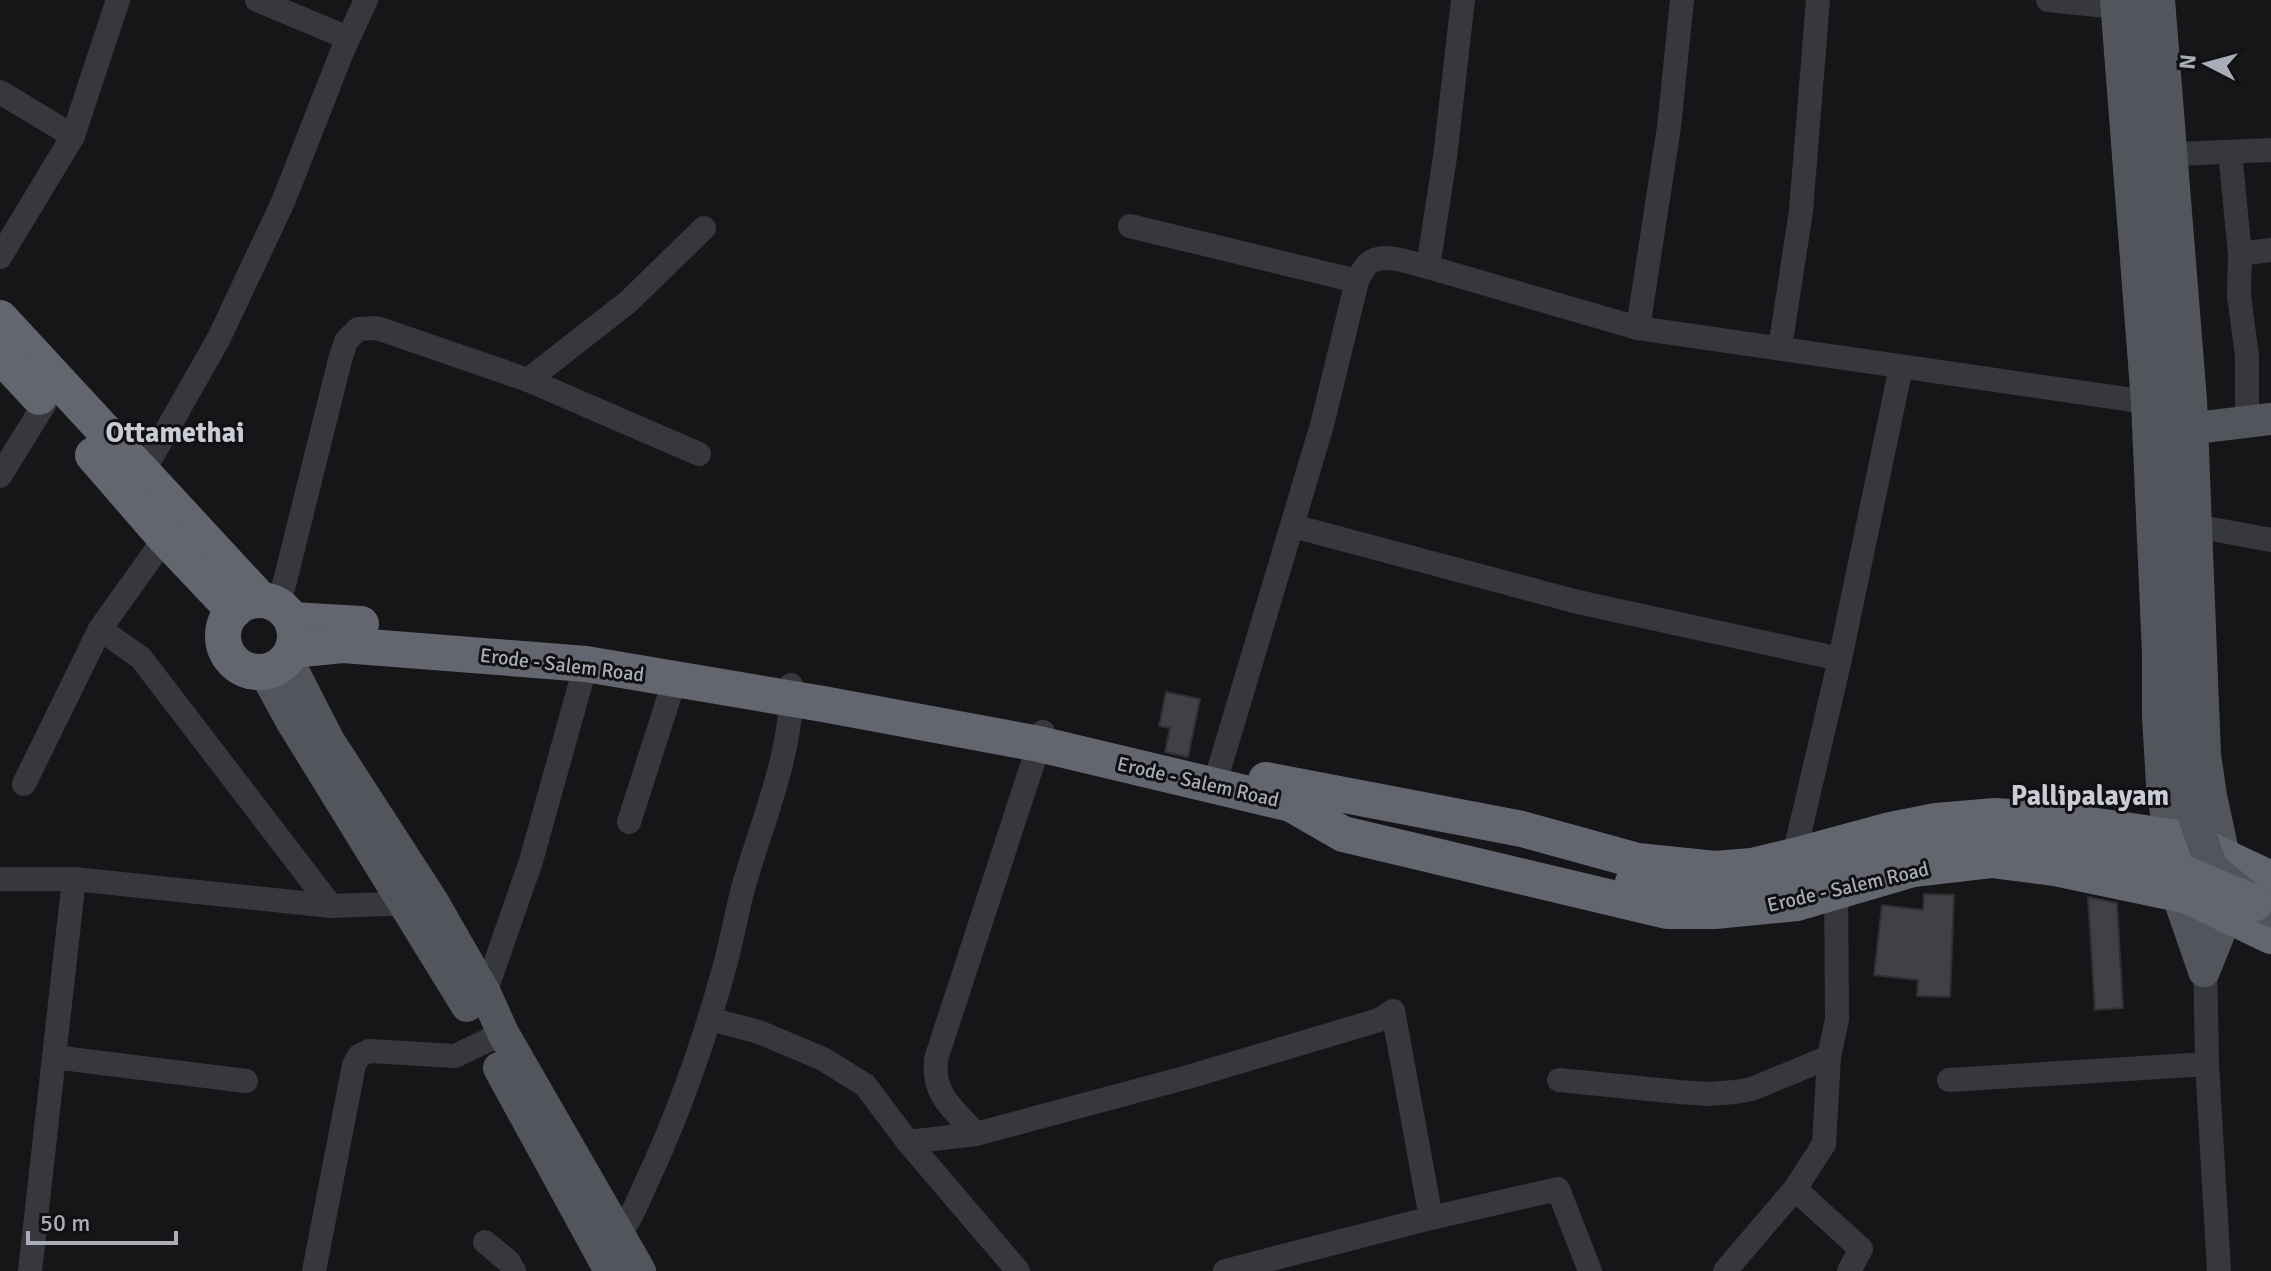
<svg xmlns="http://www.w3.org/2000/svg" width="2271" height="1271" font-family="Signika,sans-serif">
  <style>
    .building { fill: #404145; stroke: #303034; stroke-width: 2 }
    .lines { fill: none; stroke-linecap: round; stroke-linejoin: round }
    .minor { stroke: #37383d; stroke-width: 24 }
    .major { stroke: #53555c; stroke-width: 32 }
    .highway { stroke: #63666e; stroke-width: 36 }
    .major-bridge { stroke: #53555c; stroke-width: 32 }
    .highway-bridge { stroke: #63666e; stroke-width: 36 }
    .labels { text-anchor: middle; dominant-baseline: central; stroke-width: 6; stroke-linejoin: round; paint-order: stroke }
    .street-label { font-size: 20px; fill: #a8adb8; stroke: #111113 }
    .district-label { font-size: 28px; font-weight: bold; fill: #c9ccd4; stroke: #111113 }
  </style>
  <rect width="100%" height="100%" fill="#161618"/>
  <g class="building">
    <polygon points="1166,692 1200,699 1188,757 1165,752 1170,728 1159,726"/>
    <polygon points="1924,894 1954,895 1950,997 1917,996 1918,980 1874,975 1882,905 1923,910"/>
    <polygon points="2088,897 2117,903 2123,1008 2095,1010"/>
  </g>
  <g class="lines">
    <g class="minor">
      <polyline points="257,0 348,38"/>
      <polyline points="2048,0 2117,7"/>
      <polyline points="0,92 73,136"/>
      <polyline points="2230,152 2240,254 2239,296 2247,356 2247,421"/>
      <polyline points="2155,155 2271,150"/>
      <polyline points="1130,226 1357,281"/>
      <polyline points="2240,254 2271,250"/>
      <polyline points="0,257 73,136 118,0"/>
      <polyline points="1428,267 1445,157 1463,0"/>
      <polyline points="1638,328 1669,127 1682,0"/>
      <polyline points="1780,348 1801,211 1818,0"/>
      <polyline points="528,380 628,302 704,228"/>
      <polyline points="143,472 218,340 283,202 342,52 366,0"/>
      <polyline points="0,476 45,403"/>
      <polyline points="1293,526 1578,602 1840,659"/>
      <polyline points="2195,526 2271,540"/>
      <polyline points="279,605 340,360 346,341 358,329 377,328 528,380 699,454"/>
      <polyline points="100,629 141,658 331,906"/>
      <polyline points="24,784 100,629 165,538"/>
      <path d="M1214,786L1322,425L1357,281C1360,276 1363,268 1368,264C1382,251 1411,263 1428,267L1638,328L2147,402"/>
      <polyline points="629,822 675,679"/>
      <polyline points="1795,869 1794,856 1840,659 1901,367"/>
      <polyline points="0,879 74,879 331,906 418,903"/>
      <polyline points="2205,954 2207,1064 2219,1271"/>
      <polyline points="485,993 531,861 586,664"/>
      <polyline points="709,1019 759,1032 823,1059 865,1085 908,1142 1018,1271"/>
      <polyline points="54,1057 246,1081"/>
      <polyline points="1559,1080 1679,1092 1708,1094 1735,1092 1752,1089 1829,1057"/>
      <polyline points="1949,1080 2207,1064"/>
      <path d="M976,1134C954,1109 932,1096 936,1059L1043,732"/>
      <polyline points="908,1142 976,1134 1188,1077 1379,1020 1393,1011 1431,1218"/>
      <polyline points="1795,1189 1861,1249 1849,1271"/>
      <polyline points="485,1242 509,1262 514,1271"/>
      <path d="M610,1242C629,1228 637,1202 647,1181C679,1113 704,1041 724,969C731,943 736,917 742,892C760,826 793,755 791,685"/>
      <polyline points="30,1271 74,879"/>
      <polyline points="314,1271 354,1065 359,1056 369,1051 455,1056 503,1033"/>
      <polyline points="1225,1271 1431,1218 1558,1189 1590,1271"/>
      <polyline points="1725,1271 1795,1189 1824,1144 1829,1057 1837,1019 1836,877"/>
    </g>
    <g class="major">
      <polyline points="2116,0 2147,402 2158,654 2158,717 2162,784 2177,893 2204,971"/>
      <polyline points="2159,0 2191,400 2205,755 2211,796 2224,856 2227,914 2204,971"/>
      <polyline points="2171,431 2271,419"/>
      <polyline points="287,659 329,741 433,902 485,993 503,1033 640,1271"/>
      <polyline points="262,671 269,680 292,722 467,1006"/>
      <polyline points="499,1068 610,1271"/>
    </g>
    <g class="highway">
      <polyline points="0,318 260,599"/>
      <polyline points="0,355 39,397"/>
      <polyline points="93,455 165,538 234,611"/>
      <circle cx="259" cy="636" r="36"/>
      <polyline points="292,620 361,624"/>
      <polyline points="292,650 343,645 586,664 823,704 1039,744 1291,804 1343,834 1667,911 1715,911 1797,903 1913,869 1991,860 2054,868 2188,896 2271,936"/>
      <polyline points="1266,780 1522,829 1638,861 1715,869 1752,866 1794,856 1886,831 1936,821 1995,816 2056,820 2186,839 2271,879"/>
    </g>
    <polyline class="major-bridge" points="2138,0 2171,439 2183,764 2191,808 2212,868 2255,903 2271,911"/>
    <polyline class="highway-bridge" points="1633,882 1726,889 1783,881 1914,848 2005,839 2041,840 2076,845 2167,866 2255,903"/>
  </g>
  <g class="labels">
    <g class="street-label">
      <text transform="translate(562 665) rotate(7)">Erode - Salem Road</text>
      <text transform="translate(1198 782) rotate(13)">Erode - Salem Road</text>
      <text transform="translate(1848 887) rotate(-13)">Erode - Salem Road</text>
    </g>
    <g class="district-label">
      <text x="175" y="433">Ottamethai</text>
      <text x="2090" y="796">Pallipalayam</text>
    </g>
  </g>
  <g transform="translate(2207 64) rotate(276)" stroke="#111113" stroke-width="6" paint-order="stroke">
  <path d="M0-6L14 30L0 20L-14 30Z" fill="#a8adb8"/>
  <text y="-12" font-size="22" font-weight="bold" text-anchor="middle" fill="#a8adb8">N</text>
  </g>
  <path d="M28 1231v12h148v-12" fill="none" stroke="#a8adb8" stroke-width="4"/>
  <text x="40" y="1231" font-size="24" fill="#a8adb8" stroke="#111113" stroke-width="6" paint-order="stroke">50 m</text>
</svg>
